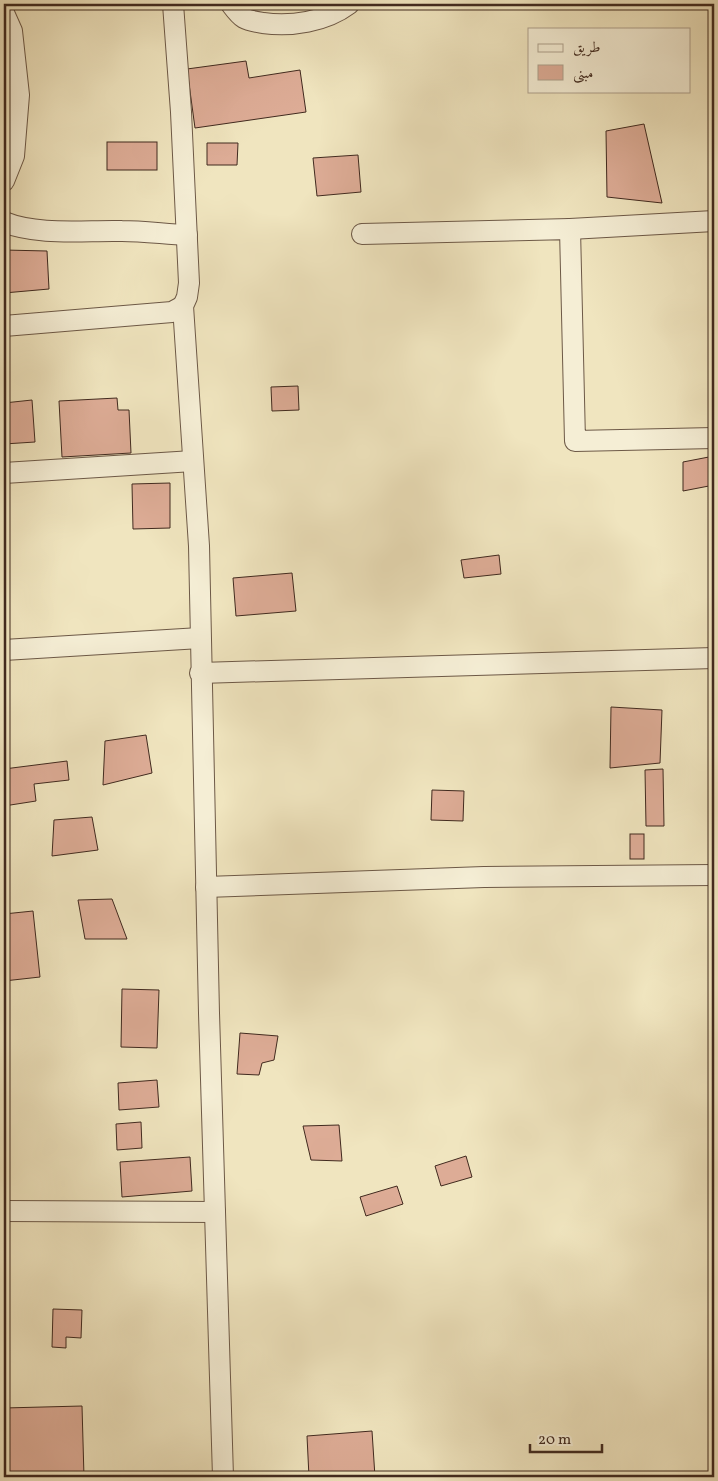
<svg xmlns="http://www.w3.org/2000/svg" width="718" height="1481" font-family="Vollkorn,Amiri,serif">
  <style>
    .building { fill: #ddac96; stroke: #412a1f }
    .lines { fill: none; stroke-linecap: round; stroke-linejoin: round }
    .street-casing { stroke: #6d5947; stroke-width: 22 }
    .street { stroke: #f5eed5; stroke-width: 20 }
  </style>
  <rect width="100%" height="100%" fill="#f0e5bf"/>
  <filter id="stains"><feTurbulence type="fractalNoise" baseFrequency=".004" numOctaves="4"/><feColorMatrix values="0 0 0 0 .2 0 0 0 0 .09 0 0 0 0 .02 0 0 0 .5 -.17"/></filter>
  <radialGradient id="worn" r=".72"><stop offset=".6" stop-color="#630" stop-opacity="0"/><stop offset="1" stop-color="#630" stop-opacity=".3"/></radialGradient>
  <g class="building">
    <polygon points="246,61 249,78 300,70 306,112 195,128 187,69"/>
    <polygon points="644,124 662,203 607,197 606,131"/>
    <rect x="107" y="142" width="50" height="28"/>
    <polygon points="207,143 238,143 237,165 207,165"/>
    <polygon points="358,155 361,192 317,196 313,158"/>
    <polygon points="4,250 47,251 49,289 4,293"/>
    <polygon points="298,386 299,410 272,411 271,387"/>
    <polygon points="117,398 118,410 129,410 131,453 62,457 59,401"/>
    <polygon points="32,400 35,442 4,444 4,403"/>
    <polygon points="714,456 714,485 683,491 683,462"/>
    <polygon points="170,483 170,528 133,529 132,484"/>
    <polygon points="499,555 501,574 464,578 461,560"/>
    <polygon points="292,573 296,611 236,616 233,578"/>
    <polygon points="611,707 662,710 660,763 610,768"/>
    <polygon points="146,735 152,773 103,785 105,741"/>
    <polygon points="67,761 69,780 34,784 36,801 4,806 4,769"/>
    <polygon points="663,769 664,826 646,826 645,770"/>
    <polygon points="432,790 464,791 463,821 431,820"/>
    <polygon points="92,817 98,850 52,856 54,820"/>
    <rect x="630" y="834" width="14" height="25"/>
    <polygon points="112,899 127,939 85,939 78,900"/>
    <polygon points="33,911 40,977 4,981 4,914"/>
    <polygon points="122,989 159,990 157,1048 121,1047"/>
    <polygon points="240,1033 278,1036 274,1060 262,1063 259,1075 237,1074"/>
    <polygon points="157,1080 159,1107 119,1110 118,1083"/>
    <polygon points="141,1122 142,1148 117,1150 116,1124"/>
    <polygon points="339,1125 342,1161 311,1160 303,1126"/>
    <polygon points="466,1156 472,1177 441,1186 435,1166"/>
    <polygon points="190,1157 192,1191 122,1197 120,1162"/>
    <polygon points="397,1186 403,1204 366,1216 360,1197"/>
    <polygon points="6,1262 7,1290 4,1290 4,1263"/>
    <polygon points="53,1309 82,1310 81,1338 66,1337 66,1348 52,1347"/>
    <polygon points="82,1406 84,1477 4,1477 4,1408"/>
    <polygon points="372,1431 375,1477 309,1477 307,1436"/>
  </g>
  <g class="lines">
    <g class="street-casing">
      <g id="street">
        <polyline points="173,4 181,112 189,283 187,297 183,306 199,546 209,1013 223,1477"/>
        <path d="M231,4C234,8 239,15 244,18C249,21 257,22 263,23C291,27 325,22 349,4"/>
        <polyline points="4,13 12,31 19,95 14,156 4,181"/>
        <path d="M4,222C38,236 85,230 122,231C143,231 165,234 187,235"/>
        <polyline points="570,229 714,221"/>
        <polyline points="362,234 570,229 575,441 714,438"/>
        <polyline points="4,326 172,312 183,306"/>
        <polyline points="4,473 193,461"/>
        <polyline points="4,650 200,638"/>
        <polyline points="200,673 714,658"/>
        <polyline points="206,887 484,877 714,875"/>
        <polyline points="4,1211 215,1212"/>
      </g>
    </g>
    <use href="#street" class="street"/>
  </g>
  <rect width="718" height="1481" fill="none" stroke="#f0e5bf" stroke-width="20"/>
  <rect x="5" y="5" width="708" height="1471" fill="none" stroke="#412a1f" stroke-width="2.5"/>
  <rect x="10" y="10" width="698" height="1461" fill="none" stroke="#412a1f"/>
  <rect x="528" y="28" width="162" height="65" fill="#f5eed5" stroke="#ada08c"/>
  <rect x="538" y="44" width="25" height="8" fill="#f5eed5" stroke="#ada08c"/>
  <text x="573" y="52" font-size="15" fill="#412a1f">طريق</text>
  <rect x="538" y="65" width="25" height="15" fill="#ddac96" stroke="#ada08c"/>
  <text x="573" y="78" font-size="15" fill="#412a1f">مبنى</text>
  <path d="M530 1444v8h72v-8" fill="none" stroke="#412a1f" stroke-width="2.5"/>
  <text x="538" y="1444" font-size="15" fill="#412a1f" stroke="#f5eed5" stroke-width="4" paint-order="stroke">20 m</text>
  <rect width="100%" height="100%" filter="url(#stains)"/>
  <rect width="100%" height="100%" fill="url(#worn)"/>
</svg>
